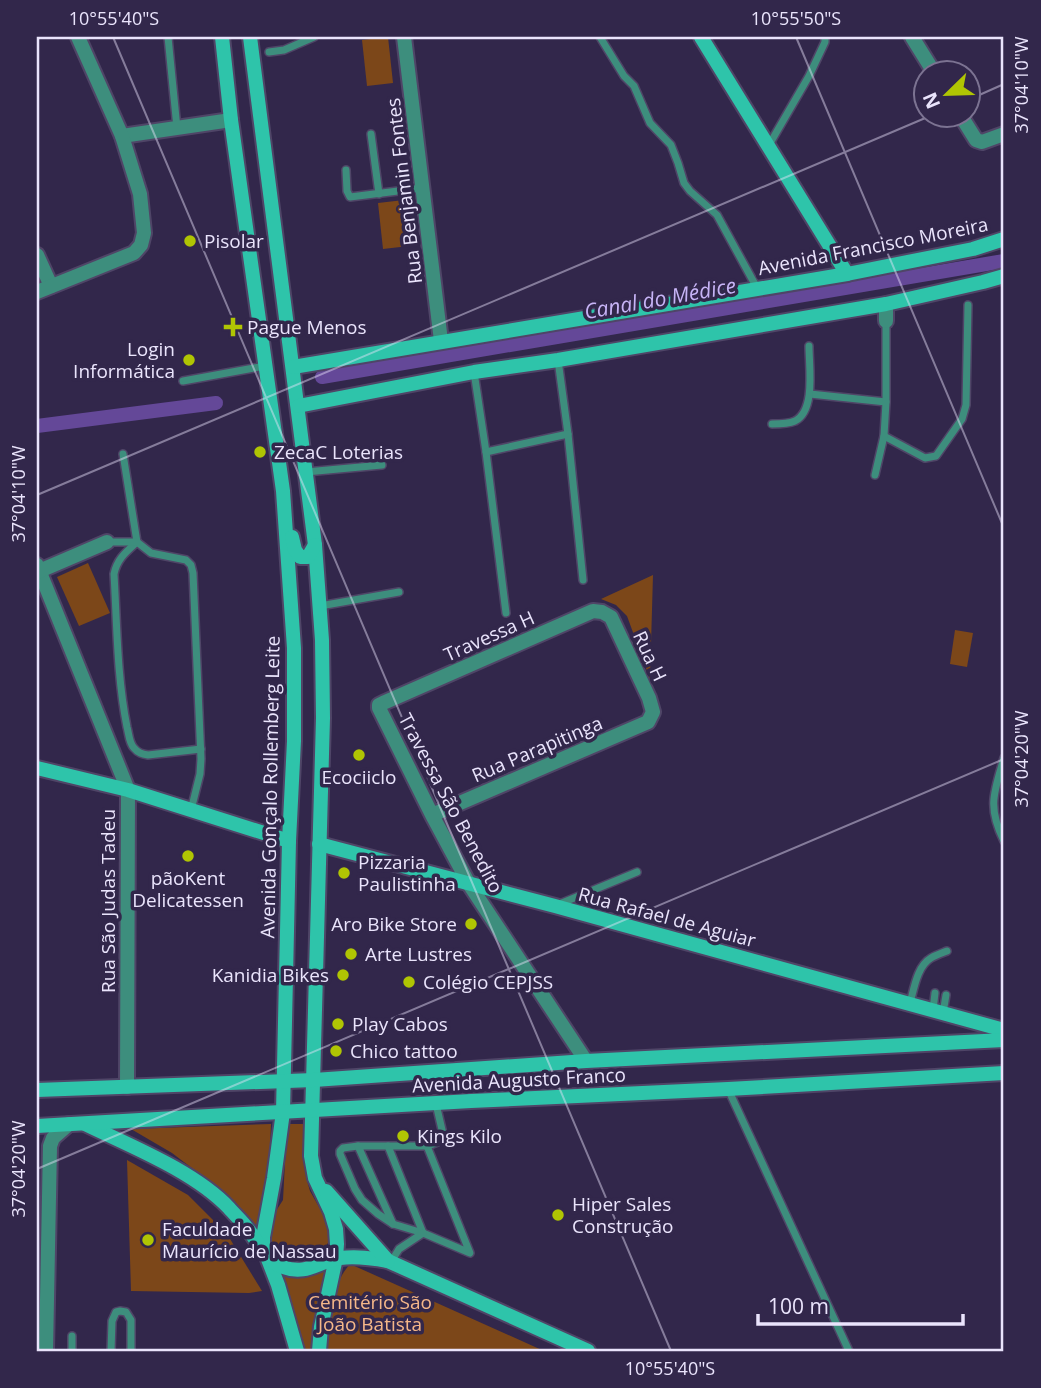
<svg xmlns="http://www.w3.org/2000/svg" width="1041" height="1388" font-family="'Open Sans',sans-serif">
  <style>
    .green { fill: #7c4719 }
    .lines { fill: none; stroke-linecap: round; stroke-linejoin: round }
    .canal { stroke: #644898; stroke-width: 14 }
    .lane-casing { stroke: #4f4567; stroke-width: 10 }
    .street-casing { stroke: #4f4567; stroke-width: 18 }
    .secondary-casing { stroke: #4f4567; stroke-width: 18 }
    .lane { stroke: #3d8e7d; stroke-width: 7 }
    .street { stroke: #3d8e7d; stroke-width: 14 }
    .secondary { stroke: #2ec4aa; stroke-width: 14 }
    .ticks { fill: none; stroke: #eae4fc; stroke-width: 2; stroke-opacity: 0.45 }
    .poi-dot { fill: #b0c503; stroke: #32274b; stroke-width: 2.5 }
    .labels { text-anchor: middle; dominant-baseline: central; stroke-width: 7; stroke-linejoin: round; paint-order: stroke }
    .street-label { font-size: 19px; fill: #eae4fc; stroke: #32274b }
    .poi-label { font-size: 19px; fill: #eae4fc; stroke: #32274b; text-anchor: start }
    .park-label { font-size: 19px; fill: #f5b789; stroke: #32274b }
    .water-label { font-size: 21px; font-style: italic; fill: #c7b4f6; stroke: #32274b }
    .neatline { fill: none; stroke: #eae4fc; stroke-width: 2.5 }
    .ticks-label { font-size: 18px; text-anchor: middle; fill: #eae4fc }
  </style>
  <rect width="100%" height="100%" fill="#32274b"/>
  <g class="green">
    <polygon points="388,37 393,83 367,86 362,40"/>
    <polygon points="404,200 409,246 383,249 378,203"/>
    <polygon points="88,563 110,613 79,626 57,577"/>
    <polygon points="653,575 650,679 627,616 616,605 601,599"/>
    <polygon points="955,630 973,633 967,667 950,664"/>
    <polygon points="271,1124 269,1176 257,1231 222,1191 172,1153 131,1129"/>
    <polygon points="287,1124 304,1124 306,1177 310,1191 327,1221 330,1239 322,1254 311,1261 299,1264 289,1262 274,1252 269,1240 274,1214 283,1200"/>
    <polygon points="127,1160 188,1195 227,1234 262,1291 249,1293 131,1291"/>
    <path d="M350,1264L544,1351H326C329,1322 330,1286 350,1264Z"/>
    <polygon points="327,1267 312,1351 305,1351 283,1276 303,1276"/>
  </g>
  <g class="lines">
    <g class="canal">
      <polyline points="322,377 1004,261"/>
      <polyline points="37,426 216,403"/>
    </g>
    <g class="lane-casing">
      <g id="lane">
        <polyline points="168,37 177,128"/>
        <polyline points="600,37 624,76 634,86 650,123 671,145 678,163 684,183 690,191 717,215 757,288"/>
        <polyline points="269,52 284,50 314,37"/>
        <polyline points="371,134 379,194"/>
        <polyline points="769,145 809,76 825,42 825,37"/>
        <polyline points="346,170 347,191 350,197 422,188"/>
        <polyline points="558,360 568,434 583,580"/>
        <polyline points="474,372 486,452 506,613"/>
        <polyline points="183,381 265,366"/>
        <polyline points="810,394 886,402"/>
        <path d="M772,424C779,424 788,424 795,421C816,410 809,367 809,346"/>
        <polyline points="884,436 925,458 936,456 962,419 966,405 968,305"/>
        <polyline points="486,452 568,434"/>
        <path d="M123,454L137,542C126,552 117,559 114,574C117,625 117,677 127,727C129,734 129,743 134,748C138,753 142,754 148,755L201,749"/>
        <polyline points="306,472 382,465"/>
        <polyline points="875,475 884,436 886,402 886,321"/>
        <polyline points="107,542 137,542 151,553 186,560 191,565 193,573 201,759 200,774 191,810"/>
        <polyline points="320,606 399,592"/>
        <path d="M1004,758C994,792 987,807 1004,841"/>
        <polyline points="557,905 637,872"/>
        <path d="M910,1003C914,989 917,966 931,958C936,955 942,953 947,951"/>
        <polyline points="933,1010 935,993"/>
        <polyline points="943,1013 946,995"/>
        <polyline points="728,1089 849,1351"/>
        <path d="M358,1146L343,1148L340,1151V1154L355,1189L362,1200L378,1214L393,1224L423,1233L470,1253L427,1146C434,1144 441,1142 443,1134L436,1104"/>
        <polyline points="388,1146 358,1146 393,1224"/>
        <polyline points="423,1233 388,1146 427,1146"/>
        <polyline points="391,1262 399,1249 423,1233"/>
        <polyline points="72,1351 72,1336"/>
        <polyline points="111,1351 112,1321 116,1312 120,1311 126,1312 131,1320 131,1351"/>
      </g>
    </g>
    <g class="street-casing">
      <g id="street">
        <polyline points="404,37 441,341"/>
        <polyline points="912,37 935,74"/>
        <polyline points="961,116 976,140 982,142 1004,134"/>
        <polyline points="122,136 231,120"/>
        <polyline points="37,255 51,286"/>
        <polyline points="37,292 134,253 141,245 144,233 140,194 122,136 78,37"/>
        <polyline points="886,321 886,304"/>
        <polyline points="37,565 128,790 127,1087"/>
        <polyline points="37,572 107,542"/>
        <polyline points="432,815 648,722 653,712 649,698 611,617 602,612 593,611 383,703 379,705 379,708 432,815 469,884 586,1061"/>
        <polyline points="46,1351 50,1146 53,1138 69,1124"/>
      </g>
    </g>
    <g class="secondary-casing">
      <g id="secondary">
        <polyline points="222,37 231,120 283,491 294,648 294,741 289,841 283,1112 274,1178 263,1237 263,1246 266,1254 278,1285 297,1351"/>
        <polyline points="250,37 315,545 322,640 323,718 311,1156 315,1178 331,1212 336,1229 337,1244 336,1258 321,1327 319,1351"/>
        <polyline points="701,37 847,274"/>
        <polyline points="293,367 847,274 973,249 1004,239"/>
        <polyline points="298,406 474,372 558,360 886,304 983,282 1004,276"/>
        <polyline points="292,537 295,550 300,557 308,557 315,545"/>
        <polyline points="37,768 128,790 289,841"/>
        <polyline points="319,844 555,906 1004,1030"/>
        <polyline points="37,1090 314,1080 586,1061 1004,1040"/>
        <path d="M85,1124C130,1146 194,1171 229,1208C235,1215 242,1221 247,1228C258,1241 265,1261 283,1267C307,1276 318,1261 340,1258C357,1256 371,1258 388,1261L588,1351"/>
        <polyline points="37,1126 471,1101 728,1089 1004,1073"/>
        <polyline points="326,1191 388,1261"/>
      </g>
    </g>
    <use href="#lane" class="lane"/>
    <use href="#street" class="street"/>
    <use href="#secondary" class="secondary"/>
  </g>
  <path class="ticks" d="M113,37L671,1351M796,37L1004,528M968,100L1004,84M37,495L930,116M37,1169L1004,759"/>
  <g class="poi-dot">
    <circle cx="190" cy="241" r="7"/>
    <path d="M229.5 316.5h7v7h7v7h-7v7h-7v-7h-7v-7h7z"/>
    <circle cx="189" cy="360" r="7"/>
    <circle cx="260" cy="452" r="7"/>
    <circle cx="359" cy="755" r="7"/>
    <circle cx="188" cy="856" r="7"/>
    <circle cx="344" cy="873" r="7"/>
    <circle cx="471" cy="924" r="7"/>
    <circle cx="351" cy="954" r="7"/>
    <circle cx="343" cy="975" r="7"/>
    <circle cx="409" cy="982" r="7"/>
    <circle cx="338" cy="1024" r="7"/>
    <circle cx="336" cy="1051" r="7"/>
    <circle cx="403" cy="1136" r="7"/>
    <circle cx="558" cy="1215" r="7"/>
    <circle cx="148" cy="1240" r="7"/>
  </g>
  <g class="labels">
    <g class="street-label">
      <text transform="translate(404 191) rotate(-97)">Rua Benjamin Fontes</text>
      <text transform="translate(873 246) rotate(-11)">Avenida Francisco Moreira</text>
      <text transform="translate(489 636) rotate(-24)">Travessa H</text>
      <text transform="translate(650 656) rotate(65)">Rua H</text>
      <text transform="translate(537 749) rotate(-23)">Rua Parapitinga</text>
      <text transform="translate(270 787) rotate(-89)">Avenida Gonçalo Rollemberg Leite</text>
      <text transform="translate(451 803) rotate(62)">Travessa São Benedito</text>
      <text transform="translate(108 901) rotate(-90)">Rua São Judas Tadeu</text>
      <text transform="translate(667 917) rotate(15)">Rua Rafael de Aguiar</text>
      <text transform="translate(519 1080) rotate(-3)">Avenida Augusto Franco</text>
    </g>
    <g class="poi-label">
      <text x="204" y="241">Pisolar</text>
      <text x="247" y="327">Pague Menos</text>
      <text x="175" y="349" text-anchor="end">Login<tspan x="175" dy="22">Informática</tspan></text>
      <text x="274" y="452">ZecaC Loterias</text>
      <text x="359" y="777" text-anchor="middle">Ecociiclo</text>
      <text x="358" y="862">Pizzaria<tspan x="358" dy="22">Paulistinha</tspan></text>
      <text x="188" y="878" text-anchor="middle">pãoKent<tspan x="188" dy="22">Delicatessen</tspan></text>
      <text x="457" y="924" text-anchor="end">Aro Bike Store</text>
      <text x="365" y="954">Arte Lustres</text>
      <text x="329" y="975" text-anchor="end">Kanidia Bikes</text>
      <text x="423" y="982">Colégio CEPJSS</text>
      <text x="352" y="1024">Play Cabos</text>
      <text x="350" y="1051">Chico tattoo</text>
      <text x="417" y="1136">Kings Kilo</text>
      <text x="572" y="1204">Hiper Sales<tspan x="572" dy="22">Construção</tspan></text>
      <text x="162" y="1229">Faculdade<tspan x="162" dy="22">Maurício de Nassau</tspan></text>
    </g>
    <g class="park-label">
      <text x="370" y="1302">Cemitério São<tspan x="370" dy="22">João Batista</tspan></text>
    </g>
    <g class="water-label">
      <text transform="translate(660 298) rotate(-10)">Canal do Médice</text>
    </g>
  </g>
  <rect width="1041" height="1388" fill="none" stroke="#32274b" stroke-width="77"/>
  <g transform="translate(947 94) rotate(247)"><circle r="33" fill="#32274b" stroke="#7c7392" stroke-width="2"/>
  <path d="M0-5L12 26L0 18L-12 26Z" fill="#b0c503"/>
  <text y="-10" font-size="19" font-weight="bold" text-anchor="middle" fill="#eae4fc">N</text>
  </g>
  <path d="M758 1314v10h205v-10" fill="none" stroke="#eae4fc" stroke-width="3.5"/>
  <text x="768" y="1314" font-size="21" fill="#eae4fc" stroke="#32274b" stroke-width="5" paint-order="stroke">100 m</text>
  <rect x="38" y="38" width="964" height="1312" class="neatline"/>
  <g class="ticks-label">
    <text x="114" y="25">10°55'40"S</text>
    <text x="796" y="25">10°55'50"S</text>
    <text transform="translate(1022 85) rotate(-90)" y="6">37°04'10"W</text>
    <text transform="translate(19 494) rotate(-90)" y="6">37°04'10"W</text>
    <text transform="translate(1022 759) rotate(-90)" y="6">37°04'20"W</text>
    <text transform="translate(19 1169) rotate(-90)" y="6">37°04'20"W</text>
    <text x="670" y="1375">10°55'40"S</text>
  </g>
</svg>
